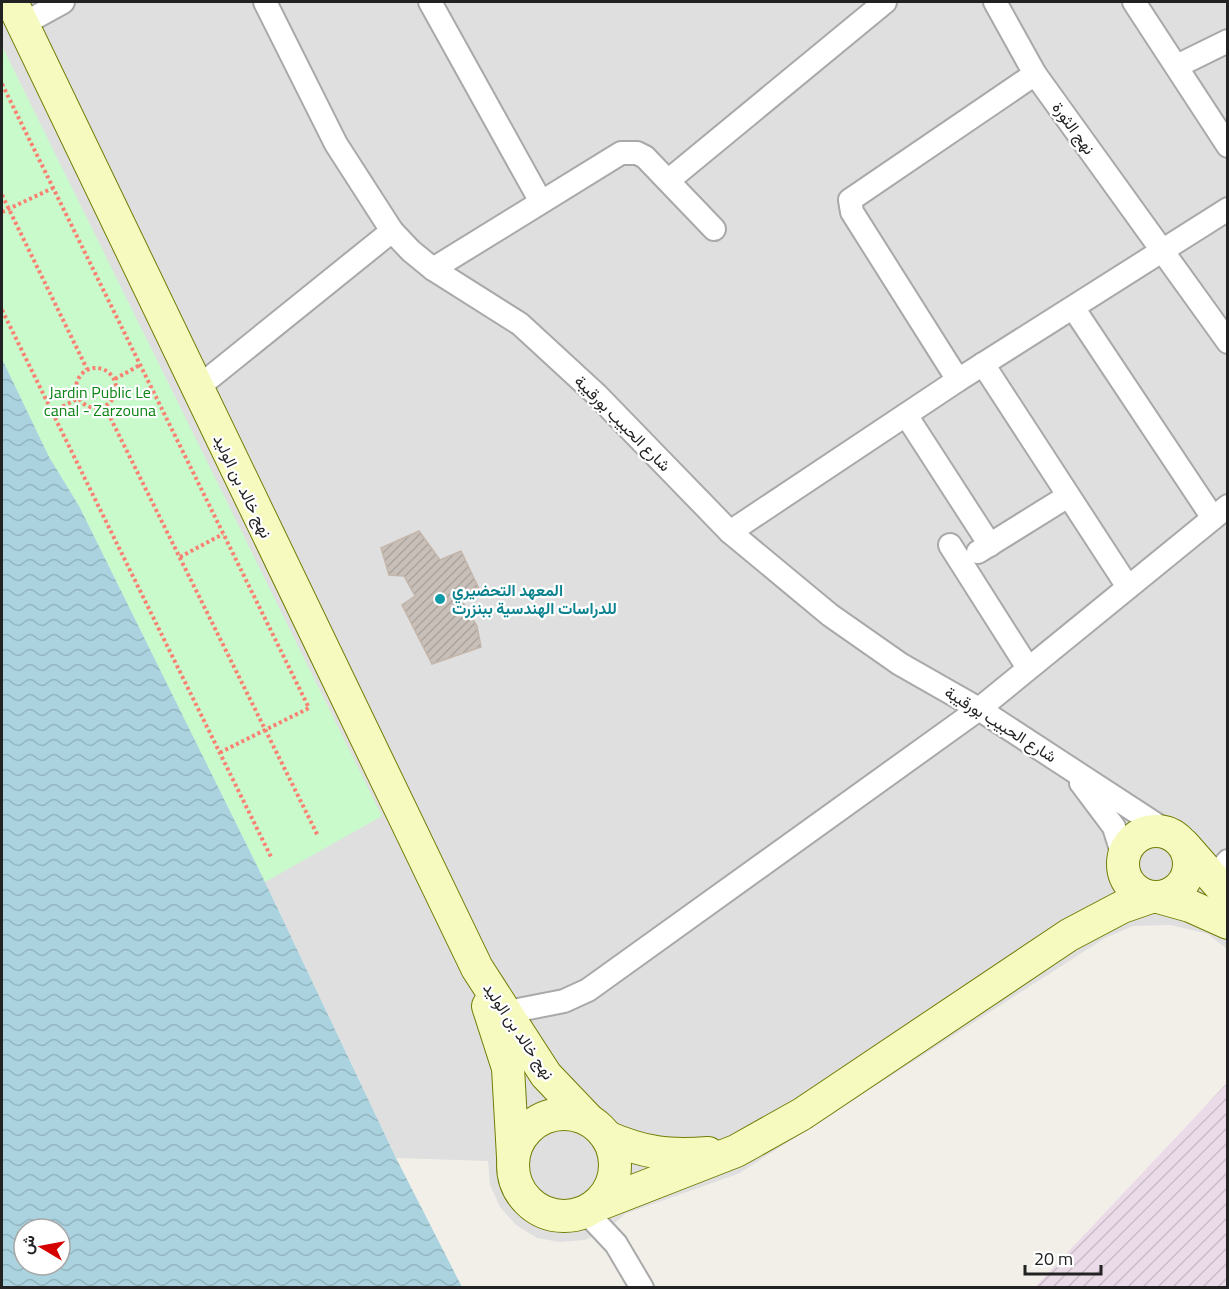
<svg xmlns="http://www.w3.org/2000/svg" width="1229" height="1289" font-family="'Titillium Web',Vazirmatn,sans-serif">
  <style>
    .residential { fill: #e0dfdf }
    .industrial { fill: url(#industrial-furrows) }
    .park { fill: #c8facc }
    .water { fill: url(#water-waves); fill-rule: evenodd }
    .building { fill: url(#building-hatch); stroke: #c4b6ab; stroke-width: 1.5 }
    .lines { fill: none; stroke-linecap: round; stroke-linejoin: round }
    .street-casing { stroke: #a9a9a9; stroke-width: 26 }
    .secondary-casing { stroke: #707d05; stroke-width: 34 }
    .path { stroke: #fa8072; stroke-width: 4; stroke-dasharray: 3 3; stroke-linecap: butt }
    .street { stroke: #fff; stroke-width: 22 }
    .secondary { stroke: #f7fabf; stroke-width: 32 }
    .culture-dot { fill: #0f9aa8; stroke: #fff; stroke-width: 2 }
    .labels { text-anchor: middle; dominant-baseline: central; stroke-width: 4.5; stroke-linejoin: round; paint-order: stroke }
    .street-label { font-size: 16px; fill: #222; stroke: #fff }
    .park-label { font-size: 16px; fill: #0c8416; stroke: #fff }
    .culture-label { font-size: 16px; font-weight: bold; fill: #0d838f; stroke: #fff; text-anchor: start }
  </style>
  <defs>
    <pattern id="industrial-furrows" width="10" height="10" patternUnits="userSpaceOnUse" patternTransform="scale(1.5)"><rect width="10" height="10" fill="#ebdbe8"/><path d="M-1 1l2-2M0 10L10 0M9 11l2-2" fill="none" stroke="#c9bcc7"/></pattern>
    <pattern id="water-waves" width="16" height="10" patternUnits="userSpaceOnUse" patternTransform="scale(1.5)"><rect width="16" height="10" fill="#aad3df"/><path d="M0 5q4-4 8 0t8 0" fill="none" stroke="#92b5bf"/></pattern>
    <pattern id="building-hatch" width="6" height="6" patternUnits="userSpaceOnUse" patternTransform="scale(1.5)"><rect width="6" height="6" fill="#c7bfb8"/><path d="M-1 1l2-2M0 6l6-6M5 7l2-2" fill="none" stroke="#aba49e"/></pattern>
  </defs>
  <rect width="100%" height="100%" fill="#f2efe9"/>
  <polygon class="residential" points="2,2 1227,2 1227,949 1208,934 1171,925 1133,926 1105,938 740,1173 625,1214 607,1230 585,1240 560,1242 537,1238 516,1225 500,1207 490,1185 488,1161 396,1158 265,882 79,506 49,457 2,359"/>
  <polygon class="industrial" points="1227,1083 1227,1287 1035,1287"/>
  <polygon class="park" points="2,46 382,816 265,882 79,506 49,457 2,359"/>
  <path class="water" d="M2,359L49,457L79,506L265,882L396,1158L462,1287H2ZM24,1229H60V1265H24Z"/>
  <polygon class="building" points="419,531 440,560 461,551 481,593 462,601 477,626 481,647 432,664 402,605 415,596 404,576 389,575 381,548"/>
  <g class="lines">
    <g class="street-casing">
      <g id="street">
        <polyline points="265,2 336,144 392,231 411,251 433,269 520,324 596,394 730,532 830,615 900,664 979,709 1169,833"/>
        <polyline points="430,2 541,202"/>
        <polyline points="995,2 1035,74 1228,342"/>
        <polyline points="1134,2 1228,146"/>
        <polyline points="23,24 63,2"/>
        <polyline points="1177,66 1228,41"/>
        <polyline points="669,180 885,2"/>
        <polyline points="433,269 621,153 637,153 645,157 714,229"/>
        <polyline points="1074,309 1213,518"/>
        <polyline points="983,364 1128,587"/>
        <polyline points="958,380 852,212 850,200 1035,74"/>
        <polyline points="196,389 392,231"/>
        <polyline points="906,415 990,545"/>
        <polyline points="730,532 958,380 1228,209"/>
        <polyline points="950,545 1028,668"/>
        <polyline points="978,552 1068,496"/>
        <polyline points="1081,783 1114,827 1123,856"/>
        <polyline points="1213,878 1228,861"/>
        <polyline points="493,1015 564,1001 588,990 979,709 1228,506"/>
        <polyline points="586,1212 616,1244 642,1288"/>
      </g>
    </g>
    <g class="secondary-casing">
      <g id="secondary">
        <polyline points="12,2 477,968 546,1075 588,1119"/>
        <circle cx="1156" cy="864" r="33"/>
        <polyline points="1184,845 1228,895"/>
        <polyline points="1158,897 1190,906 1228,923"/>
        <polyline points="488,1006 508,1068 513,1157"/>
        <circle cx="564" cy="1165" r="51"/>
        <path d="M607,1137C644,1153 668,1156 708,1153"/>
        <polyline points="595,1206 736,1151 802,1114 1069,935 1122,907 1151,897"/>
      </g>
    </g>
    <g class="path">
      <polyline points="2,84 309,708 219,753"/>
      <polyline points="2,195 87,369"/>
      <polyline points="2,212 53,188"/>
      <polyline points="2,310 272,859"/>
      <circle cx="96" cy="388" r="20"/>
      <polyline points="115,379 140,365"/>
      <polyline points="105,407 318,836"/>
      <polyline points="52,412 79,398"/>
      <polyline points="180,557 223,534"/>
    </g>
    <use href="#street" class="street"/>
    <use href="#secondary" class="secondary"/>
  </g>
  <circle class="culture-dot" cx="440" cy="599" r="6"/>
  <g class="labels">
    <g class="street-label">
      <text transform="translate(1074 128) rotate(54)">نهج الثورة</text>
      <text transform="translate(623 423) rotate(45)">شارع الحبيب بورقيبة</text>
      <text transform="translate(243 486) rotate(64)">نهج خالد بن الوليد</text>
      <text transform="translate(1001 724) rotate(32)">شارع الحبيب بورقيبة</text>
      <text transform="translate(519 1031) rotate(56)">نهج خالد بن الوليد</text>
    </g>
    <g class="park-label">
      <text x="100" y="392">Jardin Public Le<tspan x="100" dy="18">canal - Zarzouna</tspan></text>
    </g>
    <g class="culture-label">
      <text x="452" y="590">المعهد التحضيري<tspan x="452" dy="18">للدراسات الهندسية ببنزرت</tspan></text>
    </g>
  </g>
  <rect width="1229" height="1289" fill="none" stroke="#222222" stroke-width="6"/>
  <g transform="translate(42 1247) rotate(280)"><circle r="28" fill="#ffffff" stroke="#a7a7a7" stroke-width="1.5"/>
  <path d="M0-4.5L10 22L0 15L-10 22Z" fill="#d40000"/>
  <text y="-9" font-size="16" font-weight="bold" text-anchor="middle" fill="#222222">ش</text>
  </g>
  <path d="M1025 1265v9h76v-9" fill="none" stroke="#222222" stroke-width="3"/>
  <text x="1034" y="1265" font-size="18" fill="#222222" stroke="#ffffff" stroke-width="4.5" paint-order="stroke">20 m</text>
</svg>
